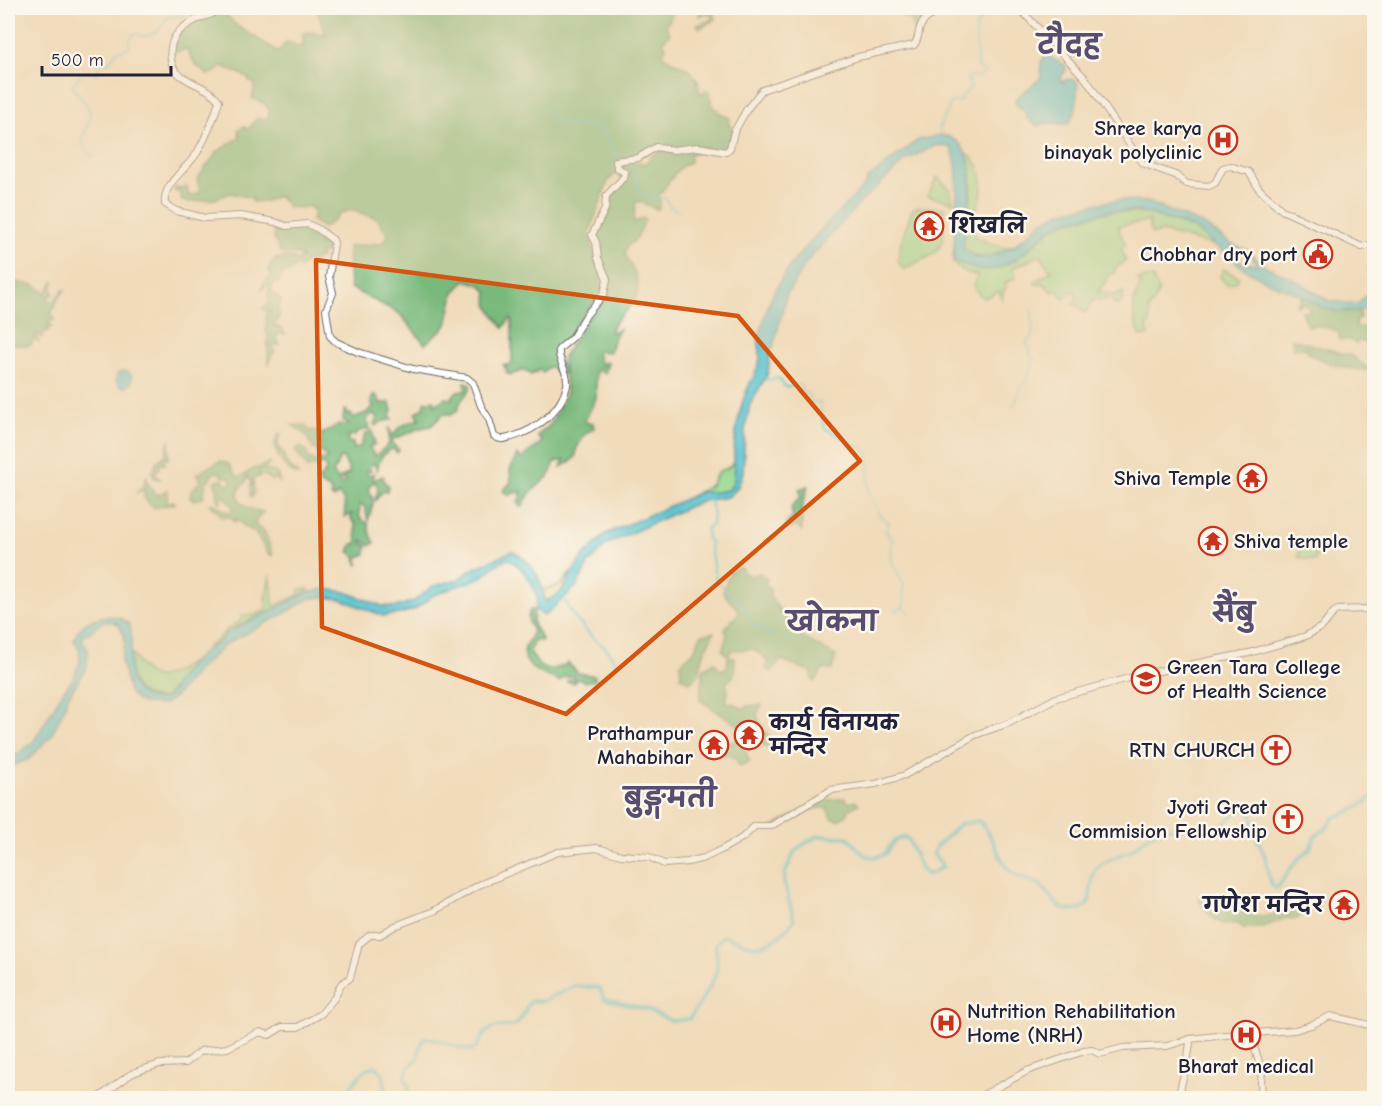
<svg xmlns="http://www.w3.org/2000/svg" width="1382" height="1106" font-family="'Comic Neue','Playpen Sans Deva',sans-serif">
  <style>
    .green { fill: #97d991; stroke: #5c7e66; stroke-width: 1.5 }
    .forest { fill: #79b97b; stroke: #4e6e5b; stroke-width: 1.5; fill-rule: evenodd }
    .sand { fill: #eeda9e; stroke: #887e6c; stroke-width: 1.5 }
    .water { fill: #54c1cd; stroke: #3b7284; stroke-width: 1.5; fill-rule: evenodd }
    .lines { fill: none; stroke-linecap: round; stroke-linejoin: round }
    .stream { stroke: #54c1cd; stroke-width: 1.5 }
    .river { stroke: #54c1cd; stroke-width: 4 }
    .major-casing { stroke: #6a6367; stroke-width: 8 }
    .major { stroke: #fff; stroke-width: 6 }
    .marked { fill: none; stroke: #d45411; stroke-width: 4.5; stroke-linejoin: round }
    .labels { text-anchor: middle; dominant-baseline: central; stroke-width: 5; stroke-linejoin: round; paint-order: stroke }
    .poi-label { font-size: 21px; font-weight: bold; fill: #22223b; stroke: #fbf7ec; text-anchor: end }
    .district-label { font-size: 27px; font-weight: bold; fill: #584d6e; stroke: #fbf7ec }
  </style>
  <rect width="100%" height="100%" fill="#fbf7ec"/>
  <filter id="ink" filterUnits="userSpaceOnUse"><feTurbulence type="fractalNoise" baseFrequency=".0167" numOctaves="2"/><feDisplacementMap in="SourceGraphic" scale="12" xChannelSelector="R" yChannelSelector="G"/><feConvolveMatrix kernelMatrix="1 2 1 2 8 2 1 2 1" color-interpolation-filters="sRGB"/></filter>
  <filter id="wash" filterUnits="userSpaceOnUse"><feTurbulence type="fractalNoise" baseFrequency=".008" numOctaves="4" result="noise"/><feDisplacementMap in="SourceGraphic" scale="24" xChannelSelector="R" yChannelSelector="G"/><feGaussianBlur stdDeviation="1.35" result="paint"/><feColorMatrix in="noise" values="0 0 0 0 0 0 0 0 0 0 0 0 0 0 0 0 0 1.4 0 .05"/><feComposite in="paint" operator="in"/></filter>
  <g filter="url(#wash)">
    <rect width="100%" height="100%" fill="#f0dbba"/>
    <g class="green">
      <path d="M966,153C980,160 984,180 981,195C979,205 969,220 973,231C976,238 982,240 988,242C995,246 1003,249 1011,246C1017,244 1021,238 1027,236C1009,251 983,268 963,248C967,219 978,181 966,153Z"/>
      <polygon points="937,177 950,189 953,202 928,196"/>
      <path d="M917,207L944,208C944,222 947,245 933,254C924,260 913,263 904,270L898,261L901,242L912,210Z"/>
      <path d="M1110,211L1150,214L1193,228L1216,246L1162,232L1152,234L1149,228V221L1119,226L1120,233L1126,246L1121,248L1126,261L1114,269L1115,272L1110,275L1098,292L1115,295L1123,292V299L1118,306L1113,304L1114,300L1106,299L1100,301L1098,299L1094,300L1085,313L1078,306L1072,304L1078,300L1074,291L1063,298L1057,290L1052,292L1043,283L1038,285L1034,282L1052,271L1048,268L1041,255L1012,268L1016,278L1005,283L1006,288L1004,290L1002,299L999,291L984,298C978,295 976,291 973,285L978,275L967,273L953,264V251L955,261C964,266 972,266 982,267C1021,272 1027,240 1056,226C1073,218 1092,215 1110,211Z"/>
      <polygon points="1223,269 1239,277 1236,282 1227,285 1220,277"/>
      <path d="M1150,277L1154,279L1153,281L1159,290L1154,302L1149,309L1150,323L1147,327L1149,335L1141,337C1132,318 1130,301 1142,283L1137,280Z"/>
      <polygon points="734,461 735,479 729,490 691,496 710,486 719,471 730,467"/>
      <polygon points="270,462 264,470 277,473 280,484 276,477 272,481 264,474 260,477 255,476 259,474 262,466"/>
      <polygon points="1301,548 1317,551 1315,561 1298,557"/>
      <path d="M270,576C274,587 271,598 274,606L298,595L300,589L304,590L308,588L309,590L287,603L236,627L226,633L217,644L210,645L205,651L209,645L215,642L228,628L242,620V615H255L266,609L267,604L265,598Z"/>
      <path d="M131,652C152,687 161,680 193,661L166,698C159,700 153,699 147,696C128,689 129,669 131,652Z"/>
    </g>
    <g class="forest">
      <path d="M215,8L221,9L237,26L279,52L286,42L303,47V33L309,32L326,34L316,8H672C674,14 670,20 666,25L670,34L663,41L666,48L663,52L664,57L689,69L698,81L699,91L703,94L705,90L709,93C710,105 719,114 730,118L728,123L734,129L729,146L726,149L682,148L664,146L642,155L616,160L624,173L621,178L615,174L608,181L590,231L592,247L602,276L601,293L576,325L570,338L556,351L565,374L556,373L552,367H548L543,373L539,370L531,375L524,370L511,375L506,373L507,370L503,365H509L512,362V319H510L503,328C497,315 484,309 488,293L481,285L465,280L454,293L447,325L425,344L399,313L350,288L348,247L381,243L388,237L378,219L353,210L341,213L332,222L323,228L312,221L314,210L307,206L302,208L288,207L279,196L266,201L253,202L252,198L230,193L215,199L190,202L182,201L180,192H175L174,188L187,187L189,196L200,193L197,179L217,152L240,137L238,130L244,126L248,130L257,118L266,120L270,111L264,103L252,98L255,83L250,82L247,77L222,66L214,73L207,75L195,64L186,49L170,54L175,34L212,14Z"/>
      <polygon points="704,8 711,8 716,19 700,28 697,25 713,19 709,14 699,16 699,12"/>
      <polygon points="888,8 913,8 922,19 916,31 910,18 905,18 898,11 888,9"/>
      <path d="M699,149L705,151L690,154V162C675,167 670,184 659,195L660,205L658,210L639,201L635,204L634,221L636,222L643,218L645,220C640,230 638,241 627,246L625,253C628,263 635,270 637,280C643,304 621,311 611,328V332L620,329L613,340L610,352L600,351L597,352L600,363L602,365L605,362L608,363L605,373L601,372L600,368L596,372V398L585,421L587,423H593L594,428L585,434L576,449V455L573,460L561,467L564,460L555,462L549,476L530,493L522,507H520L518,504L522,491L508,495L503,491L511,482L510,470L517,455L522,459C527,450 539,450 542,440L538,438V435L551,424L566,392L563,357L587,319L605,299L610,290L611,280L601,255L597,234L611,209L612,195L617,192L629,174V170L622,167L620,163L637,161L644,164L653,155L659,153V150L676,154Z"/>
      <path d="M273,224L285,229C298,224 311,227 322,234L321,241H326L318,243V245L332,244L330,249L322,253L320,258L314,261H307L300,269L298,264L290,272L283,273L279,282L273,283L272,293L277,296L281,301L278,306C280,314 281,320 273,325L282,329L285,334H278L276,338L280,345H271L275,351L271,356L269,365L267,342L269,336C262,331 268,322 266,315L270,311H265L262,308L268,304L269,298L267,294L270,289V285L261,290L264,283L272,275L268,269L274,260L288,257L299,261L300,258L303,259L300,255L281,253L274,239V232L271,228Z"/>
      <polygon points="54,281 52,291 54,294 47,297 50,301 53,302 62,291 66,289 57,300 55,308 52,310 52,315 55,319 48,323 52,327 47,329 48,332 43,333 43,337 40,337 36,333 35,336 38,341 33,339 32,344 28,346 8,343 8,283 16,288 20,287 16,282 34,285 46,293"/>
      <polygon points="1302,296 1335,312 1360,312 1360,318 1356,321 1356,328 1371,327 1374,332 1374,350 1372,346 1358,340 1356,344 1351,340 1340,340 1338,331 1320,326 1307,326 1302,311 1309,312 1309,308 1305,304 1301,303 1299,306 1296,306"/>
      <path d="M1292,339L1352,356L1370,370C1343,370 1331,365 1308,353L1307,348L1293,349Z"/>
      <path d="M465,382L469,383L471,388L461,401L457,411L451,414H443L431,426L420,428L392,440V443L399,450L398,452L397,453L393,449C382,452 379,460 377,470L374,463L369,467L371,471H366L368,475L374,474L373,479L374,480L383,476L384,482L388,485L387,491L382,492L375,501L378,490L377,484L373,482C365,489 371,491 373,500C374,505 369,516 368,521L365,507L360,504L359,516L363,521L368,523L370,534L375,543L370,545L362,540V543L367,546L366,554L358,557V566L355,556L349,552L352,544H356L357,542L355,524L351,519L352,514L345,517C344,507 347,501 338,494L334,498H332L330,489L320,484L319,479L326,471L325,464L307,468L295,449L300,447L306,450L309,459L315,461L322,459H327C325,452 320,452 313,449L306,435L292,425H305L308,430L317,431L321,434C331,430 338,422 348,425L349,423L343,420L344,411L347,410L346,414H351L353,418L366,413L373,407L371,400L374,395L378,397L380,403H390L392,410L390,415L392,419L381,422L376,426L374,424L377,420L378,416L372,414L367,419L369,429L359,431L355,436L350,435L347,440L348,442L353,443L354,449L360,447L365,435L372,430L375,444L369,447L375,456L389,444V429L393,436C401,423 406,424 420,419L416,413L424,407V402L434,400L435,405L445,398L451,399L457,391L466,390ZM340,458L344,459L350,473L340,478L346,481L342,484L333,473Z"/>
      <path d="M282,434L278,439L279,449L283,452L287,464L299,475C288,475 274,453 275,443C275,440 277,437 279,434Z"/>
      <polygon points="170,438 169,458 163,462 165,464 160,464 159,469 154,474 160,479 154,478 152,471 155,468 156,462 166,455 167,444"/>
      <path d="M220,461C237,465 227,468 238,477C247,476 252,465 262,468L259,475L253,480L254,491L253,497L250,496L251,482L247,476L246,482C238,488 234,499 245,506C250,510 257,510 263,512L255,522L257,527L265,532L273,555H269L254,531L246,528L236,518L235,522L230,517H223L210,504L213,503L228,512L233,511L232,506L224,495L222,496L221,502H218L217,488L214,482L222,479L228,485L231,482L230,477H223L219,472L214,473L206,483L203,498L193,500L190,498L191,490L200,482L199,477L196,473L201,474L203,470Z"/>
      <polygon points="147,475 147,482 154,493 159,495 168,489 167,502 168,503 173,501 175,503 154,508 144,498 144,489 136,493 143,487"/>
      <polygon points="808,486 801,510 802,531 797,526 788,529 785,528 788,522 793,518 791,507 801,497 799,489"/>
      <path d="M737,568H742L744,573L751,576L760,573L767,579L765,584L770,589V597L798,635L836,656L832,670L823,669L815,682L812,679V672L781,660L771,672L766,669L767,660L753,649L732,650L728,656L722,650L727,636L725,628L739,613C737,606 727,600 723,592L729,574Z"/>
      <path d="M530,610H534L533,625L542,639L541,641L534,640L530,652C533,655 535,662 539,665C548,673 559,668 568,663L578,673L595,676V680L583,682L582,679H576L574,683L567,682L568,680L574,679V676L564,677L559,681C544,674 520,669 525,647C527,641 532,637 533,630C528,625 527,617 530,610Z"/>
      <polygon points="714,632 705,650 698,675 690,682 681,677 680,664 694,651 701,635"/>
      <path d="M728,657L735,658L734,676L726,683L728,691L726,702L738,705L742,709L748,706L762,705L757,714C761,729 767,735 780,744L781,751L776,753L763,745L762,737L745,727L739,726L700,700L703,669L715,662L721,671L727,666Z"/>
      <polygon points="740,738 750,762 739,766 736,759 730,755 722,756 720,748"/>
      <path d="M825,797L829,800L845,798L849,803L856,801L859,804L850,809L846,816L838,820L833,819L826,808C799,806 796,827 773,827Z"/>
      <path d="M1232,887L1235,889L1244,913C1255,919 1270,917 1281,912L1285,907V901L1289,896L1292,900L1297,898L1306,901L1305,905L1300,907L1299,911L1303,914L1297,919L1285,918L1261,928H1243L1238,924H1223L1214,919L1199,902L1200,896L1217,900L1229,898Z"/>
    </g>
    <path class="sand" d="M571,572C566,583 561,599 545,600L543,590L559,586Z"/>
    <g class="water">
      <path d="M1044,57H1049L1065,65L1066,70L1060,79L1062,82L1068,79L1075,80L1078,84C1075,100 1081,107 1068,124L1046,123L1038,126L1026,118L1027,114L1015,103V99L1041,78V62Z"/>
      <path d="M940,135C988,139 967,218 963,248L977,258L988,257L1013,247L1043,221L1062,211L1110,201L1125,200L1148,202L1204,225L1233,245L1245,249L1264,265L1299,282L1329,301L1358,304L1365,296L1374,293V309L1338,312L1324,308L1300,295L1268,282L1243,268L1193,228L1150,214L1138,211H1110L1065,222L1051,229L1017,259L996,269L977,270L955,261L954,259C952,235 964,163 950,147L937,145L906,160L860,203L806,263L787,294L774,344L770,355L768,373L750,404L745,429L743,472L737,489L728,497L701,501L607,544L588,564L577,586L544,616L536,610C535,607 537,604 537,600C537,586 520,564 508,559L502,561L482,577L434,595L414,610L400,614L383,616L341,599L321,597L308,599L282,615L226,644L195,673L176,696L163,705L144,704L136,700L129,692L121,661L125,643L124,636L119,625L114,622L104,621L83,637V642L88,650L87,667L67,698L65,707L51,736L29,759L8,768V757L19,753L34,741L62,693L73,679L80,662L79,648L74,640C79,618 113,608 129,624C138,645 118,684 145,696C150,698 157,701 163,699C170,697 173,687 177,681C183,672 207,645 217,644L226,633L309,592L324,589L346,592L382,606L396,607L414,601L433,586L457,580L471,570L512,551C532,560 542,579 544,600L548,601L562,591L568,579L581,559L606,534L701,492H718L729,490C739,478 733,465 734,450C736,429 739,407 748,388C752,378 759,369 760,358C761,352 758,346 759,340C760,331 767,308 770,300C789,256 831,221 863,187L868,178L918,140ZM1231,247C1241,248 1253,255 1257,265L1241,262Z"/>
      <circle cx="124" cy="379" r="8"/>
    </g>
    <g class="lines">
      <g class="stream">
        <polyline points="544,110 561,125 597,126 606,136 618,159"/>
        <path d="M940,135C937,121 949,114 951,102L961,101L963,95L971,88L967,78L974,76L977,78L983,74L984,71L977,67L976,27L983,15L991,8"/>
        <path d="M92,156C71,140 93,126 90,112C87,99 74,94 72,84L84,72L98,74V60L109,63L116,52L129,47L130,40L133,34H139L143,37L157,32L167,18L182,16L189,8L200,12L211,11"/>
        <polyline points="621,163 636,173 639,192 653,198 666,198 669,206 678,211"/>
        <path d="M762,377L769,380L779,378L785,387L801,385L803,393L809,394L812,403L820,402L824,428L868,451C872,464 866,478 869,491C870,498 875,502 877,509C880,516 881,519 889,522L885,531L893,540L891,546L892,563C898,567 898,578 904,584C899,597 913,603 896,611"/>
        <polyline points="1012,407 1017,400 1020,389 1027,379 1034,358 1030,356 1030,349 1026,344 1028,340 1033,337 1032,310"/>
        <path d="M709,497L713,513L712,525L707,528V539L710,542C710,548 714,574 717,581C723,584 723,588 727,592C742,608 745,599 752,624L775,637"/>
        <polyline points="563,598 575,618 593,638 605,647 621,668"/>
        <polyline points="903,607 909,612"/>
      </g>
      <g class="river">
        <polyline points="314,1098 322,1098"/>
        <path d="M340,1098L366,1069L376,1066L382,1072L386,1090L398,1097L408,1095L409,1086L405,1078L408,1068L418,1058L420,1046L425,1038C442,1038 459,1052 475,1049C480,1043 482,1034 489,1030C497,1024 508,1029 516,1024C525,1018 524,1007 531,1001H543L575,986L600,988L604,999L646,1009L672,1021L689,1019C696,1010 716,979 717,968C718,961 716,951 716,944L723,936C733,937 741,943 750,945C767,949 785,933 794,920L784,882L785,873L794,853L801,846L818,836L848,837C862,851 863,863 885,854L894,841L905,837L908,839L920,867L925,874H930L943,867L933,854L936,847L960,824L979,821C993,834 996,854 1008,869C1017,880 1031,878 1041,886C1052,895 1055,911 1073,910C1080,910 1084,908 1089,902L1093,875L1096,868L1112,858L1130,851L1151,834L1168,828H1217C1230,823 1234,807 1250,811L1253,820L1255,834L1265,856L1270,882L1274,888H1277L1296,861L1309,850L1315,836L1326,829L1333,818L1351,811L1374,797"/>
      </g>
    </g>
  </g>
  <g filter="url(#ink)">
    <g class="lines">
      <g class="major-casing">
        <g id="major">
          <path d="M215,8L212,14C195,19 174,28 171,47C165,85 205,79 219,101C214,119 206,137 197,153C187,169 162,184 165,204L176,211L205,218L241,216L275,222L286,226L308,224L318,229L333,240L334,243L329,277L333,293L326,310L330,336L336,342L358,352L413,369L467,378L473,383L481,406L489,419L494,436C500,441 505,439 512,437C536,430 562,411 567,385C569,371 557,362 559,349L572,338L587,314L604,294L607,279L598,258L596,242L592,235L605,209L606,196L624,177L625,173L617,167L616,161L638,158L656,147L673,150L698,147L726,152L730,148L734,132L747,109L762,90L858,57L914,45C918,40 918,37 919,31C922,17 935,14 946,8"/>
          <polyline points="1019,8 1086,79 1142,163 1175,175 1187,184 1209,186 1215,183 1223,168 1230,166 1249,172 1259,189 1282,210 1362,247 1374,244"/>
          <polyline points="1253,1032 1254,1046 1262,1072 1261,1082 1262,1098"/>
          <polyline points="98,1098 131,1074 141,1070 160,1064 186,1063 201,1051 227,1048 260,1032 269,1035 282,1027 298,1027 321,1014 335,997 341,984 350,978 359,944 370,935 380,935 395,926 434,911 481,884 558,852 597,848 621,855 649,857 664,864 688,862 704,858 721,850 742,838 755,826 771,826 831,790 876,784 905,775 975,735 1009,723 1056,698 1144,674 1249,653 1306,636 1323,626 1334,612 1338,610 1365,609 1374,612"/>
          <polyline points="978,1098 1027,1071 1084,1051 1092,1050 1100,1054 1123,1048 1167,1046 1190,1039 1226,1035 1295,1030 1311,1025 1330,1016 1374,1026"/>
          <path d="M1179,1098C1181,1078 1190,1060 1190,1039"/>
        </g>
      </g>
      <use href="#major" class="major"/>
    </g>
  </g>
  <path d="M0 0H1382V1106H0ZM316,260L738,316L860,461L566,714L322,627Z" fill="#f0dbba" fill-opacity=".55" fill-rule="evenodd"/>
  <path class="marked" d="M316,260L738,316L860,461L566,714L322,627Z"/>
  <defs>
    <g id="hospital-ring" transform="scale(1.5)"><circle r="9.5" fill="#fbf7ec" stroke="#c8321e" stroke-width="1.5"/><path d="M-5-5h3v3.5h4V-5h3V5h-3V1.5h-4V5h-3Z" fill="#c8321e"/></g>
    <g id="temple-ring" transform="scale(1.5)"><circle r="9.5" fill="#fbf7ec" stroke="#c8321e" stroke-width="1.5"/><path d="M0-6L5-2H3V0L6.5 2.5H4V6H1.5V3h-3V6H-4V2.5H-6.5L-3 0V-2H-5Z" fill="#c8321e"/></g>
    <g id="civic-ring" transform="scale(1.5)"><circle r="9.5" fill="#fbf7ec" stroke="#c8321e" stroke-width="1.5"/><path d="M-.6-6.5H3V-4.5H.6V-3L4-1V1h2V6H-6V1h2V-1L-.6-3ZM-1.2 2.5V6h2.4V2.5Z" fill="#c8321e"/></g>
    <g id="university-ring" transform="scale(1.5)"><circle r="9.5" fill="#fbf7ec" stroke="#c8321e" stroke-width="1.5"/><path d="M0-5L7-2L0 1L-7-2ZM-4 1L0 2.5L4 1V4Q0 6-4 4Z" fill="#c8321e"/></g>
    <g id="church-ring" transform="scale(1.5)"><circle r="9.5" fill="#fbf7ec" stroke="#c8321e" stroke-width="1.5"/><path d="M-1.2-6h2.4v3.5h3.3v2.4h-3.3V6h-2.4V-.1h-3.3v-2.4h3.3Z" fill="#c8321e"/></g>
  </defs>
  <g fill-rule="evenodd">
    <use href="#hospital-ring" x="1223" y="140"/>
    <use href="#temple-ring" x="929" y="226"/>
    <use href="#civic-ring" x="1318" y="254"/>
    <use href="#temple-ring" x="1252" y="478"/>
    <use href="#temple-ring" x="1213" y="541"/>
    <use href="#university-ring" x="1146" y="679"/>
    <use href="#temple-ring" x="749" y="735"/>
    <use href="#temple-ring" x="714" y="745"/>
    <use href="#church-ring" x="1276" y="750"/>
    <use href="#church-ring" x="1288" y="819"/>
    <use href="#temple-ring" x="1344" y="905"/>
    <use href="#hospital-ring" x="946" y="1023"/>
    <use href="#hospital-ring" x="1246" y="1035"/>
  </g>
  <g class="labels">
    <g class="poi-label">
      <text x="1202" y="128">Shree karya<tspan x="1202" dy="24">binayak polyclinic</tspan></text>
      <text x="950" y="226" text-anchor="start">शिखलि</text>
      <text x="1297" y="254">Chobhar dry port</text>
      <text x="1231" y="478">Shiva Temple</text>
      <text x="1234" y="541" text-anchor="start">Shiva temple</text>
      <text x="1167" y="667" text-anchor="start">Green Tara College<tspan x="1167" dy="24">of Health Science</tspan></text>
      <text x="770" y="723" text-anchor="start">कार्य विनायक<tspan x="770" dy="24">मन्दिर</tspan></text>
      <text x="693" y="733">Prathampur<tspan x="693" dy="24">Mahabihar</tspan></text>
      <text x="1255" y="750">RTN CHURCH</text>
      <text x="1267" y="807">Jyoti Great<tspan x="1267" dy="24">Commision Fellowship</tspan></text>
      <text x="1323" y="905">गणेश मन्दिर</text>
      <text x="967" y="1011" text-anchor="start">Nutrition Rehabilitation<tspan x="967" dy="24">Home (NRH)</tspan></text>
      <text x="1246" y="1066" text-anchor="middle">Bharat medical</text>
    </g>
    <g class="district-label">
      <text x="1069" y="45">टौदह</text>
      <text x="1233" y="613">सैंबु</text>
      <text x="832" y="622">खोकना</text>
      <text x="670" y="798">बुङ्गमती</text>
    </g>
  </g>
  <rect width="1382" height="1106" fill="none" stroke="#fbf7ec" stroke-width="30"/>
  <path d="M42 66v9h129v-9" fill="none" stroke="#22223b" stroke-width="3"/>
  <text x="51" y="66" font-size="18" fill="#22223b" stroke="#fbf7ec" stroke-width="4.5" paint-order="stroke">500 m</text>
</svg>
